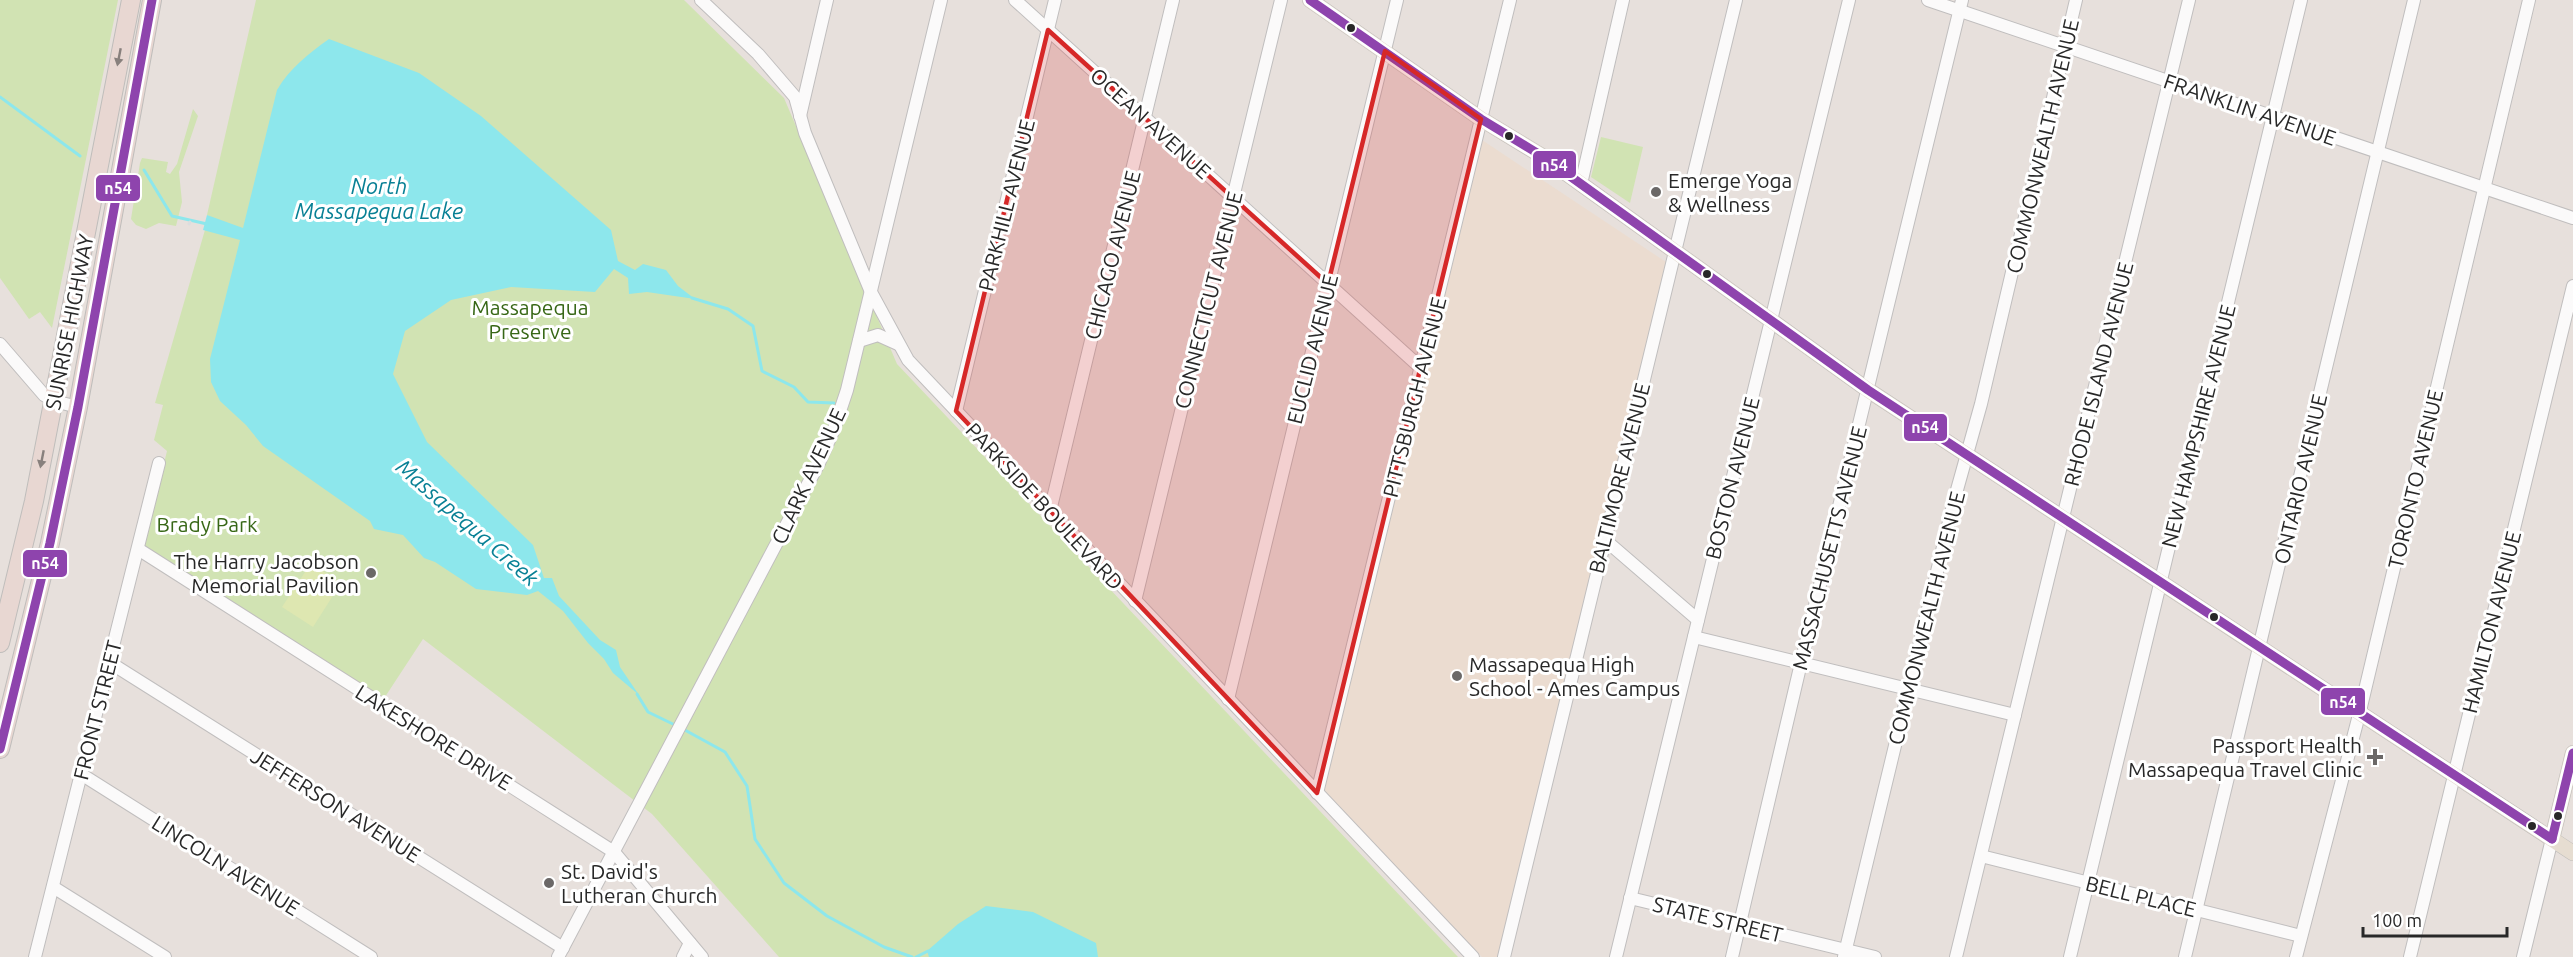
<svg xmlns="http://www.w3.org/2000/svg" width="2573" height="957" font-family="Ubuntu,sans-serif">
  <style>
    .education { fill: #ebdcd0 }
    .green { fill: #d1e3b3 }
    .pitch { fill: #dee7b1 }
    .water { fill: #8de7ec }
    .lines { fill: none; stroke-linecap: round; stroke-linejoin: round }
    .stream { stroke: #8de7ec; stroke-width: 3 }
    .minor-casing { stroke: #c0bebe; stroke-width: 14 }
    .major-casing { stroke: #bfbdbb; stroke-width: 16 }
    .highway-casing { stroke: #bfbdbb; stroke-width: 20 }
    .minor { stroke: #fbfafa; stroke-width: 12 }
    .major { stroke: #e6ddd1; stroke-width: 15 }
    .highway { stroke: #e8d7d2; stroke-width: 18 }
    .rail { stroke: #dcddde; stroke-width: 3 }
    .bus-1-casing { stroke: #fff; stroke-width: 14 }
    .bus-1 { stroke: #8e44ad; stroke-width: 9 }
    .oneway { fill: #88807d }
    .marked { fill: #d62828; fill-opacity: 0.2; stroke: #d62828; stroke-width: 4.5; stroke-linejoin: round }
    .bus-dot { fill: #282828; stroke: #fff; stroke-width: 2 }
    .poi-dot { fill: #6b6867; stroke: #fff; stroke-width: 2 }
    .labels { text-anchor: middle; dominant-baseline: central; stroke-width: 6; stroke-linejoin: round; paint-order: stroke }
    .street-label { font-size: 21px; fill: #282828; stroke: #fff }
    .poi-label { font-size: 21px; fill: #282828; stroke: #fff; text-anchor: start }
    .park-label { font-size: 21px; fill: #376716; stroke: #fff }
    .water-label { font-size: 22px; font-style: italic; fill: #088095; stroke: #fff }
    .line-badge { stroke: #fff; stroke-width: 2 }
    .badge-label { font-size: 16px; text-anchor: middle; font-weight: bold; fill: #fff }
  </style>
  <rect width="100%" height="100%" fill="#e7e0dc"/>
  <polygon class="education" points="1482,140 1666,262 1498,957 1482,957 1320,792 1414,407"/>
  <g class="green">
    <polygon points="0,0 118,0 52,328 40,312 29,319 0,278"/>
    <polygon points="256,0 684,0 784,98 897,364 1458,957 779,957 652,814 423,639 383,700 143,548 167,451 154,440 163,405 155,403 209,216 207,215"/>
    <polygon points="193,109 198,116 179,172 182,202 176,226 159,223 146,229 136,225 131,219 140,163 142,158 168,162 166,172 170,174 177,164"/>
    <polygon points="1601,137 1643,147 1630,203 1591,177"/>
  </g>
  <polygon class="pitch" points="311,563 341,583 313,627 282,607"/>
  <g class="water">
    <path d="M329,39L419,73L481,116L611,230L618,261L635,270L643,264L666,270L678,286L695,299L647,292L629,294L628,278L614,269L595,292L511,287L451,300L405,331L393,374L427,442L533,545L544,578H552L559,596L600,640L616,650L620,667L639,695L613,673L604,659L588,643L563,611L538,591L527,595L476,589L435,562L424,558L403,535L374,529L370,521L263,446L246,425L220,401L211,382L210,359L240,240L203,230L207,215L243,228L277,90C290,68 308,54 329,39Z"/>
    <polygon points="986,906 1033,912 1096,943 1098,957 929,957 927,951 958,924"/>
  </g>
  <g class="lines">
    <g class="stream">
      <polyline points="0,97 80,156"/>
      <polyline points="144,170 172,216 207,224"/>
      <polyline points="692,298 728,309 753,326 762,371 794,387 808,402 834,403"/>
      <polyline points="637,694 648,712 677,726"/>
      <polyline points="683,729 725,752 747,786 755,839 784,883 827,916 884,947 912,957"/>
      <polyline points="916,957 928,951"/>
    </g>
    <g class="minor-casing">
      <g id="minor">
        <polyline points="701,0 758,54 795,97 805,133 871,292 908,360 1473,957"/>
        <polyline points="1015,0 1421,368"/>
        <polyline points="1928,0 2573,218"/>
        <polyline points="800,116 827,0"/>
        <polyline points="1581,184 1623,0"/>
        <polyline points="859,341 878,335 898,344"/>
        <polyline points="0,344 44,395 54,401 78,407"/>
        <polyline points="956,411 1055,0"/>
        <polyline points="1050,511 1173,0"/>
        <polyline points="1604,539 1698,620"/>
        <polyline points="138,549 614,852 702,957"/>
        <polyline points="1135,601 1281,0"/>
        <polyline points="1694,637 2015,715"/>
        <polyline points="109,662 563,948"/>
        <polyline points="1228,699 1397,0"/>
        <polyline points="81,774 371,957"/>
        <polyline points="1317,793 1510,0"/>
        <polyline points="1981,856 2301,936"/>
        <polyline points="53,887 165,957"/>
        <polyline points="1630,898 1875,957"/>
        <polyline points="35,957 159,463"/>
        <polyline points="558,957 819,463 834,429 847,390 941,0"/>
        <polyline points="683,957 690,943"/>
        <polyline points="1504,957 1736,0"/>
        <polyline points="1616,957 1849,0"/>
        <polyline points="1732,957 1801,663 1962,0"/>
        <polyline points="1844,957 1955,497 1981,404 2076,0"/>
        <polyline points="1956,957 2189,0"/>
        <polyline points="2070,957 2301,0"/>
        <polyline points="2185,957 2414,0"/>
        <polyline points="2296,957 2360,711 2529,0"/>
        <polyline points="2410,957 2573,286"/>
        <polyline points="2523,957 2552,839"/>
      </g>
    </g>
    <g class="major-casing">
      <g id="major">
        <polyline points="1310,0 1481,119 1542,156 1868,390 2573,853"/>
        <polyline points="2552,839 2573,753"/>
      </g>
    </g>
    <g class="highway-casing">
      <g id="highway">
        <polyline points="0,643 34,501 131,0"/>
        <polyline points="0,749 50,543 78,407 152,0"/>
      </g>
    </g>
    <use href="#minor" class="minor"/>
    <use href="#major" class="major"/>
    <use href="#highway" class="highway"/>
    <polyline class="rail" points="189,224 190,222"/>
    <g class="bus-1-casing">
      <g id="bus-1">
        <polyline points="1310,0 1481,119 1542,156 1868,390 2552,839"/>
        <polyline points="0,749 50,543 78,407 152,0"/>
        <polyline points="2552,839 2573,753"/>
      </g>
    </g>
    <use href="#bus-1" class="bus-1"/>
  </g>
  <defs><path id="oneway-solid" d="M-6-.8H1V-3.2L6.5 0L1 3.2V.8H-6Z" transform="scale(1.5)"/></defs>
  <g class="oneway">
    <use href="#oneway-solid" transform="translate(119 57) rotate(101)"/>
    <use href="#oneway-solid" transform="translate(42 459) rotate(101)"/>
  </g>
  <path class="marked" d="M1048,30L1328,284L1385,51L1481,119L1317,793L956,411Z"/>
  <g class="bus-dot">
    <circle cx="1351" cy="28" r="5"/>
    <circle cx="1509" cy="136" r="5"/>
    <circle cx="1707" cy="274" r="5"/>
    <circle cx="2214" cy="617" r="5"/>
    <circle cx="2558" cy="816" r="5"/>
    <circle cx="2532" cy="826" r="5"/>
  </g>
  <g class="poi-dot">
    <circle cx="1656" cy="192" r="6"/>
    <circle cx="371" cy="573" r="6"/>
    <circle cx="1457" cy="676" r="6"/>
    <path d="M2372 748h6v6h6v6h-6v6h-6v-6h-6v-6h6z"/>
    <circle cx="549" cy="883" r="6"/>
  </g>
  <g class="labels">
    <g class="street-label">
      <text transform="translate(2250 109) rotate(19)">FRANKLIN AVENUE</text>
      <text transform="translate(1151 123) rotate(42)">OCEAN AVENUE</text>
      <text transform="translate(2042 146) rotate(-77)">COMMONWEALTH AVENUE</text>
      <text transform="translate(1006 205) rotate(-76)">PARKHILL AVENUE</text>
      <text transform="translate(1112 255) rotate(-76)">CHICAGO AVENUE</text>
      <text transform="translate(1208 300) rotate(-76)">CONNECTICUT AVENUE</text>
      <text transform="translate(69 322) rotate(-79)">SUNRISE HIGHWAY</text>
      <text transform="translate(1312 349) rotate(-76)">EUCLID AVENUE</text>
      <text transform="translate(2098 374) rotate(-76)">RHODE ISLAND AVENUE</text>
      <text transform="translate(1414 397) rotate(-76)">PITTSBURGH AVENUE</text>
      <text transform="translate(2198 426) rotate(-76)">NEW HAMPSHIRE AVENUE</text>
      <text transform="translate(808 476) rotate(-65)">CLARK AVENUE</text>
      <text transform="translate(1619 478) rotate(-76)">BALTIMORE AVENUE</text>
      <text transform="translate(1732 478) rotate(-76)">BOSTON AVENUE</text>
      <text transform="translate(2300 479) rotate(-77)">ONTARIO AVENUE</text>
      <text transform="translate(2415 479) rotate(-77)">TORONTO AVENUE</text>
      <text transform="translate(1045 506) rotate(47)">PARKSIDE BOULEVARD</text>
      <text transform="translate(1829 548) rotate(-76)">MASSACHUSETTS AVENUE</text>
      <text transform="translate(1926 618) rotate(-76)">COMMONWEALTH AVENUE</text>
      <text transform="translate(2491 622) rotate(-76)">HAMILTON AVENUE</text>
      <text transform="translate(97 710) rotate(-76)">FRONT STREET</text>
      <text transform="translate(434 737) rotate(32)">LAKESHORE DRIVE</text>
      <text transform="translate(336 805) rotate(32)">JEFFERSON AVENUE</text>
      <text transform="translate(226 865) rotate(32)">LINCOLN AVENUE</text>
      <text transform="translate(2141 896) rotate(14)">BELL PLACE</text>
      <text transform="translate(1718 919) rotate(14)">STATE STREET</text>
    </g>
    <g class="poi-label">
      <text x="1668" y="180">Emerge Yoga<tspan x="1668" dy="24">&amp; Wellness</tspan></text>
      <text x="359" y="561" text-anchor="end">The Harry Jacobson<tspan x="359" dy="24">Memorial Pavilion</tspan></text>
      <text x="1469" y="664">Massapequa High<tspan x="1469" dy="24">School - Ames Campus</tspan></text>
      <text x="2362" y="745" text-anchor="end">Passport Health<tspan x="2362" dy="24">Massapequa Travel Clinic</tspan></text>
      <text x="561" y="871">St. David's<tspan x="561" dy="24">Lutheran Church</tspan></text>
    </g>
    <g class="park-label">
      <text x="530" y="307">Massapequa<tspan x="530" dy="24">Preserve</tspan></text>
      <text x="207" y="524">Brady Park</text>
    </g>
    <g class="water-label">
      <text x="379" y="185">North<tspan x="379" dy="25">Massapequa Lake</tspan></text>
      <text transform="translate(468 522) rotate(41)">Massapequa Creek</text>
    </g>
  </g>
  <g class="line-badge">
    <rect x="1532" y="150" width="45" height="29" rx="6" fill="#8e44ad"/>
    <rect x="95" y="174" width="46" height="28" rx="6" fill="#8e44ad"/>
    <rect x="1903" y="413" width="45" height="29" rx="6" fill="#8e44ad"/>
    <rect x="22" y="549" width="46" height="29" rx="6" fill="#8e44ad"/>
    <rect x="2320" y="687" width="46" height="29" rx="6" fill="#8e44ad"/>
  </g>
  <g class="badge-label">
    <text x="1554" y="171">n54</text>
    <text x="118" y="194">n54</text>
    <text x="1925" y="433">n54</text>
    <text x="45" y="569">n54</text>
    <text x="2343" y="708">n54</text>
  </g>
  <path d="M2363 927v9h144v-9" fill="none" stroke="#282828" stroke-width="3"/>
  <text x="2372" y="927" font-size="18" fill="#282828" stroke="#ffffff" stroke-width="4.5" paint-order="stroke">100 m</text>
</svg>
